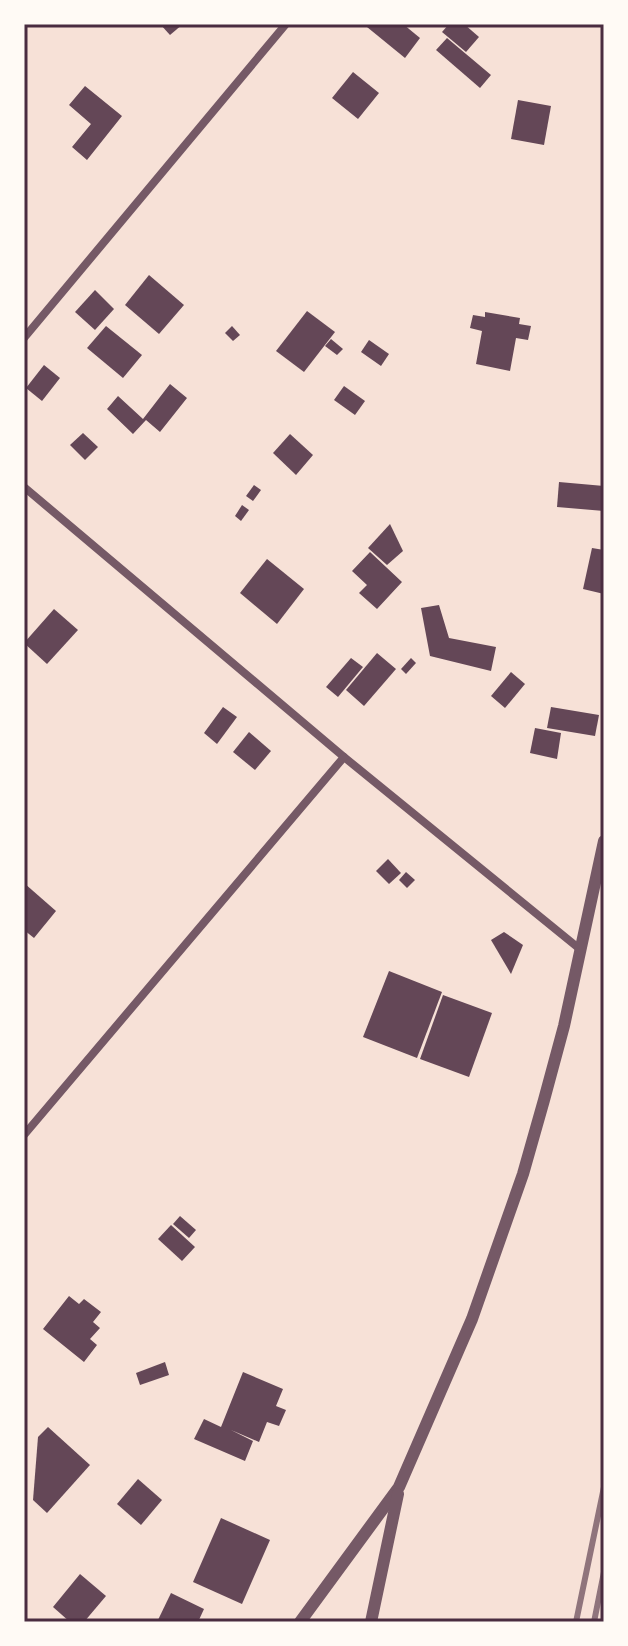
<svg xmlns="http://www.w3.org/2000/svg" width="628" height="1646" font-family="'Open Sans',sans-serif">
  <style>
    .building { fill: #644757 }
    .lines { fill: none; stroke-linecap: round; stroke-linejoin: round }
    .minor { stroke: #755966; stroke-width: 8 }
    .tertiary { stroke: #755966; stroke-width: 12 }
    .rail { stroke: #8f747c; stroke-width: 6 }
    .neatline { fill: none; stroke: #4a2c40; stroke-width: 3 }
  </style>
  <rect width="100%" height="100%" fill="#f7e1d7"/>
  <g class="building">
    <polygon points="160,24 183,24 170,35"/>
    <polygon points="370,24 403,24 420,38 405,58 367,27"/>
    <polygon points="449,24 464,24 479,37 466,52 442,32"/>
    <polygon points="447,38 491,75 480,88 436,50"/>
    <polygon points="353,72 379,93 358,119 332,98"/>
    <polygon points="85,86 122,116 87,160 72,147 91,124 69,105"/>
    <polygon points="518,100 551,106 544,145 511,139"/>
    <polygon points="149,275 184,305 159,334 125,305"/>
    <polygon points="95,290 114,309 95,330 75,312"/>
    <polygon points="307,311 335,332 304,372 276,351"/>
    <polygon points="485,312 520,318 519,324 531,326 528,340 516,338 510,371 476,364 482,331 470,328 473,315 485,317"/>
    <polygon points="106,326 142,355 123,378 87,348"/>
    <polygon points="232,326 240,335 233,341 225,333"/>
    <polygon points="331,339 343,349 337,355 325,346"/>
    <polygon points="369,340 389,354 381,366 361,352"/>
    <polygon points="44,365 60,378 42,401 26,388"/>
    <polygon points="170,384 187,398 160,432 146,420 133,434 107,409 118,396 143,419"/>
    <polygon points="344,386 365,401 355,415 334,400"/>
    <polygon points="83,433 98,447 85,460 70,445"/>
    <polygon points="290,434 313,455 296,475 273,453"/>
    <polygon points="559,482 604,486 604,511 557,507"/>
    <polygon points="254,485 261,490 253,501 246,496"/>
    <polygon points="242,505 249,510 241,521 235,516"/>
    <polygon points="390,524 403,551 387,565 368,548"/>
    <polygon points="592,548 604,550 604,594 583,589"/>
    <polygon points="370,552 402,582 377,609 359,593 367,585 352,571"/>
    <polygon points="267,559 304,589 277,624 240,593"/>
    <polygon points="439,605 449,638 496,647 491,671 430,656 421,608"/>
    <polygon points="54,609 78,630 47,664 24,643"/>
    <polygon points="377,653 396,669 364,706 346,690"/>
    <polygon points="351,658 363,667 338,697 326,687"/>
    <polygon points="411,658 416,663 406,674 401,669"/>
    <polygon points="511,672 525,684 505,708 491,696"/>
    <polygon points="223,707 237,717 217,744 204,733"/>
    <polygon points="551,707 599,715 595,736 547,728"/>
    <polygon points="535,728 561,733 557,759 530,753"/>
    <polygon points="249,732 271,751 255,770 233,752"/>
    <polygon points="388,859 401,873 389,884 376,871"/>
    <polygon points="406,872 415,880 407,888 399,880"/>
    <polygon points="24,883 56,911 34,938 24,930"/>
    <polygon points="504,932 523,945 511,974 491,940"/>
    <polygon points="389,971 442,992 417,1058 363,1037"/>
    <polygon points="443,995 492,1013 469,1077 420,1059"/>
    <polygon points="180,1216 196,1230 189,1238 173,1224"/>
    <polygon points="171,1225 195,1247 182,1261 158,1239"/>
    <polygon points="69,1296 79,1304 84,1299 101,1312 93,1322 100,1328 90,1339 97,1345 84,1362 43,1329"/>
    <polygon points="165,1362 169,1375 140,1385 136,1373"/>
    <polygon points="243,1372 283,1389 276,1406 286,1410 279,1426 267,1422 259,1442 231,1430 253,1441 245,1461 194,1439 204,1419 221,1427"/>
    <polygon points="48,1427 90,1465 47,1513 33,1500 38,1437"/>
    <polygon points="138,1479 162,1500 141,1525 117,1504"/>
    <polygon points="221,1518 270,1540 242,1604 193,1582"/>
    <polygon points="80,1574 106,1596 84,1622 70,1622 53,1607"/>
    <polygon points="171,1593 204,1609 198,1622 157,1622"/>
  </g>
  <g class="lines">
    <g class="minor">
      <polyline points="24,338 286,24"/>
      <polyline points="24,487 344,757 581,950"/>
      <polyline points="24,1135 344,757"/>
    </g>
    <g class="tertiary">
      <polyline points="300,1622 399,1487 472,1319 523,1174 544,1100 564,1026 604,841"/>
      <polyline points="371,1622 398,1494"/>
    </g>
    <g class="rail">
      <polyline points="576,1622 604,1487"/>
      <polyline points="594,1622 604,1572"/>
    </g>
  </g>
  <rect width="628" height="1646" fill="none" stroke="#fffaf5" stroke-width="52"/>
  <rect x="26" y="26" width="576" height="1594" class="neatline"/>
</svg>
